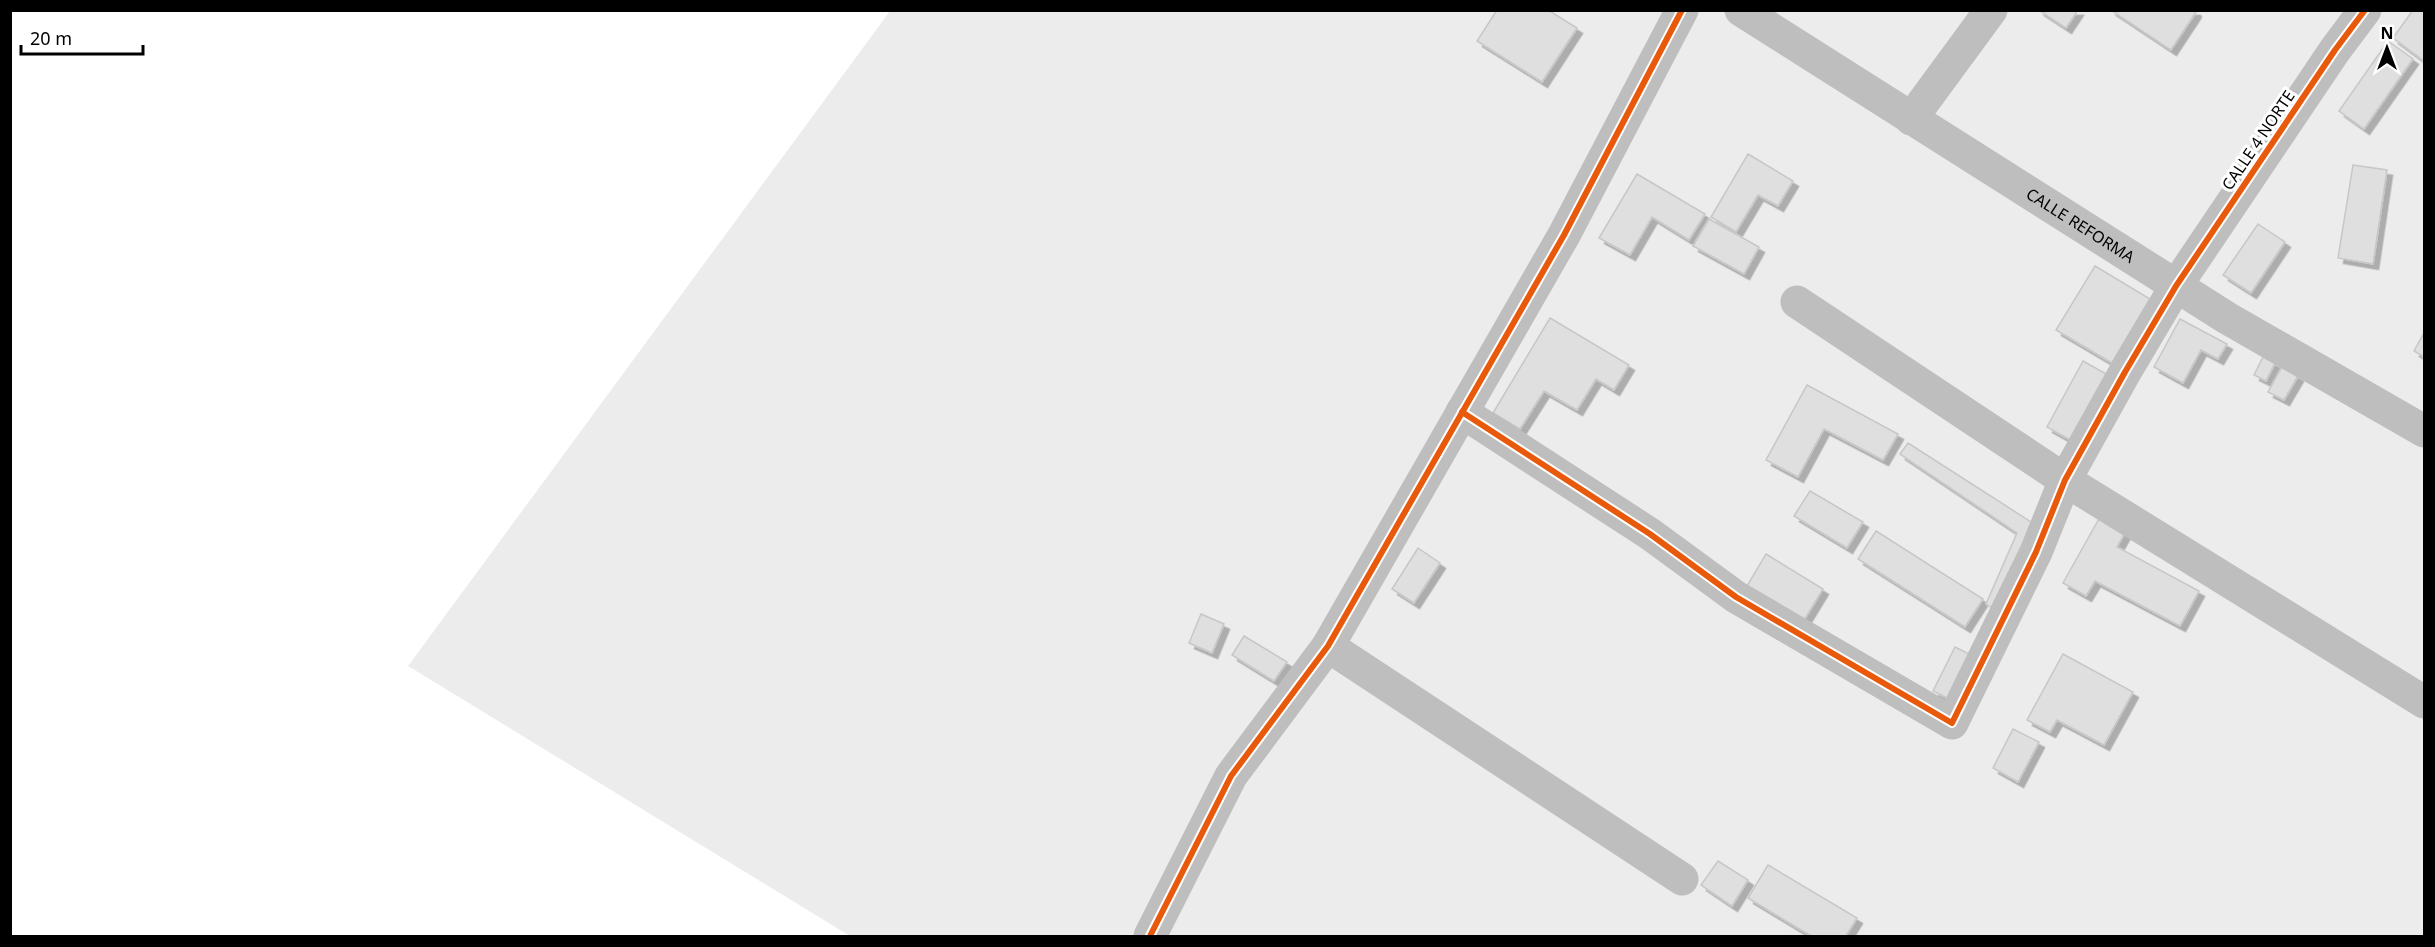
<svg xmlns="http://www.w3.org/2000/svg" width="2435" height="947" font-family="'Noto Sans',sans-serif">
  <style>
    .green { fill: #ececec }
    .building { fill: #dfdfdf; stroke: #c7c7c7; stroke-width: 1.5; filter: url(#shadow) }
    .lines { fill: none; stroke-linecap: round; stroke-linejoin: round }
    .minor { stroke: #bebebe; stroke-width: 33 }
    .cycleway-casing { stroke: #fff; stroke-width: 10 }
    .cycleway { stroke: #e8590c; stroke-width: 6 }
    .labels { text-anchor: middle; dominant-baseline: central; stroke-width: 6; stroke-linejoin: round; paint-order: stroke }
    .street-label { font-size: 16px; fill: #000; stroke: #fff }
  </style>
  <defs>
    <filter id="shadow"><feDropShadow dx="5.5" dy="5.5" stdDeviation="0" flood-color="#0004"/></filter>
  </defs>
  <rect width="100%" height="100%" fill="#fff"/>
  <polygon class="green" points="890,11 2424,11 2424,936 850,936 408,666"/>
  <g class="building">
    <polygon points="1497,10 1548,10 1577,28 1542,82 1477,41"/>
    <polygon points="2039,10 2078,10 2066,28"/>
    <polygon points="2111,10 2195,10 2196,12 2171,50"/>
    <polygon points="2413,10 2424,10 2424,61 2393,38"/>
    <polygon points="2388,41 2413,59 2364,129 2339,111"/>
    <polygon points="1748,154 1793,181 1778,206 1758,195 1736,232 1711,217"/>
    <polygon points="2353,165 2387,170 2373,264 2338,258"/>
    <polygon points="1637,174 1705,214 1689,240 1652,217 1630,255 1599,238"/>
    <polygon points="1709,219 1759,247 1744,274 1693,246"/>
    <polygon points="2258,224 2285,242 2251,293 2223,275"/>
    <polygon points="2095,266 2150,299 2112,363 2056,330"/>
    <polygon points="1550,318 1629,365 1614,390 1596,379 1577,410 1544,391 1520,429 1493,413"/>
    <polygon points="2180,319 2227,344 2218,359 2201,350 2183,383 2154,367"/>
    <polygon points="2424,333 2424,357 2414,351"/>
    <polygon points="2263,357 2275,363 2266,381 2254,375"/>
    <polygon points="2083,361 2108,375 2072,441 2047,427"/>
    <polygon points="2282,367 2298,376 2284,400 2268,392"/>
    <polygon points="1807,385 1898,434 1883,460 1824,429 1798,477 1766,460"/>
    <polygon points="1908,443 2039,527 2001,614 1986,604 2017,533 1900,454"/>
    <polygon points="1810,491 1863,522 1847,548 1794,516"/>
    <polygon points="2100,517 2126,531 2117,547 2199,591 2180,626 2095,581 2086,596 2063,583"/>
    <polygon points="1876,531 1983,599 1965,627 1858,559"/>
    <polygon points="1418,548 1440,563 1414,603 1392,589"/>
    <polygon points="1766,554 1823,589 1798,630 1741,596"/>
    <polygon points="1201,614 1224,624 1212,653 1189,643"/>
    <polygon points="1244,636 1287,662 1274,681 1232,655"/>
    <polygon points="1955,647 1971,655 1949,699 1933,691"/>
    <polygon points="2063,654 2133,692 2104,745 2057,720 2050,732 2027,720"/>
    <polygon points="2013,729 2039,742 2018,782 1993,768"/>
    <polygon points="1718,861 1748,880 1732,906 1701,885"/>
    <polygon points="1768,865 1857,918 1846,936 1811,936 1748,898"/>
  </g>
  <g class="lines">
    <g class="minor">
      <path id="s1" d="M1741,10L2227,318L2424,431"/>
      <polyline points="1911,119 1991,10"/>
      <polyline points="1797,302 2065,480 2424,702"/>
      <polyline points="1462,412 1650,534 1736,597 1952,723 2036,552 2065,480 2125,372 2176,286 2335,50 2365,10"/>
      <polyline points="1328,646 1682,879"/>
      <polyline points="1150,936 1231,776 1328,646 1564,235 1682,10"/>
    </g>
    <g class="cycleway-casing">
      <g id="cycleway">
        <polyline points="1462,412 1650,534 1736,597 1952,723 2036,552 2065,480 2125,372 2176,286 2335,50 2365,10"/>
        <polyline points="1150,936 1231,776 1328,646 1564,235 1682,10"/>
      </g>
    </g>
    <use href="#cycleway" class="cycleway"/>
  </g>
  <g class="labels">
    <g class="street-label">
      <text transform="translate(2258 140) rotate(-56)">CALLE 4 NORTE</text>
      <text stroke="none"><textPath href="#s1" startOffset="402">CALLE REFORMA</textPath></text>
    </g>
  </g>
  <rect width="2435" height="947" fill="none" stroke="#000000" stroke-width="24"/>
  <g transform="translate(2387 48)" stroke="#ffffff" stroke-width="4.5" paint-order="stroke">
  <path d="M0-4.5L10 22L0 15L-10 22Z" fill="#000000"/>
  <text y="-9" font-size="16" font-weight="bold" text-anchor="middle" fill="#000000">N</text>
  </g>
  <path d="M21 45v9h122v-9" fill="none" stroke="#000000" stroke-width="3"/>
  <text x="30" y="45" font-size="18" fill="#000000" stroke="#ffffff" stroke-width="4.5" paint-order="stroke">20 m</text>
</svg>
